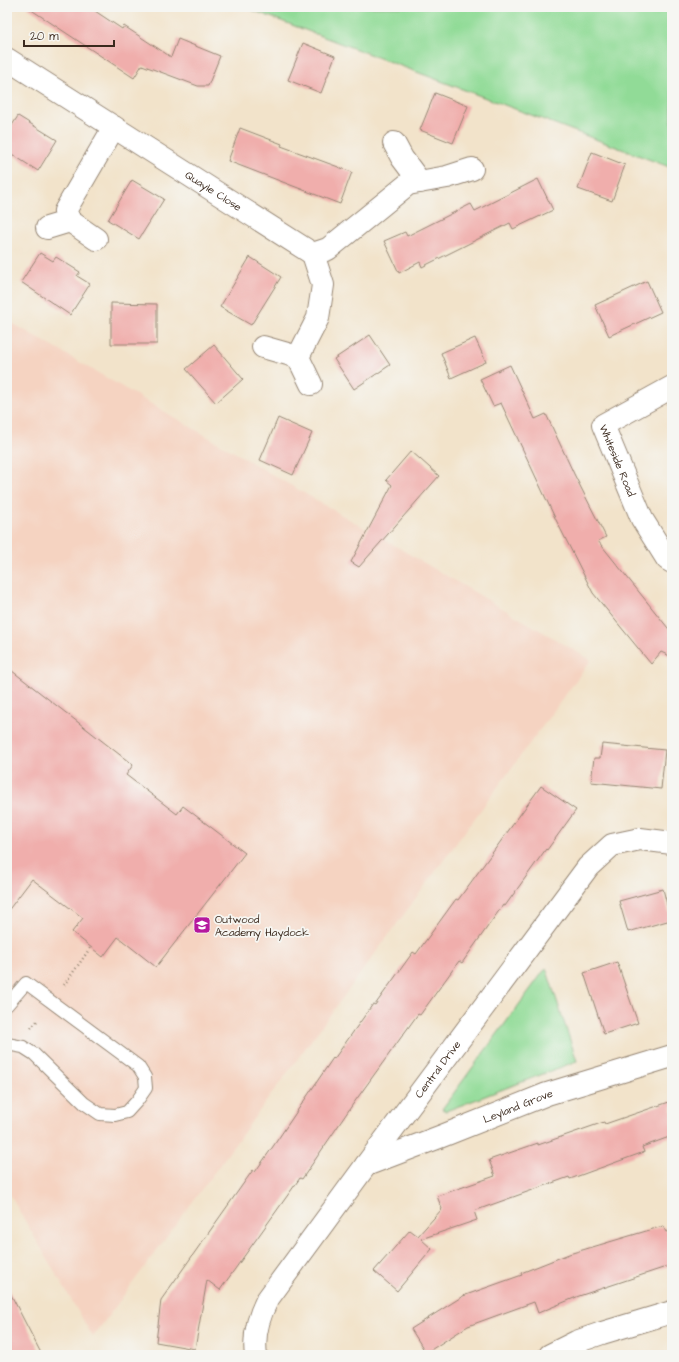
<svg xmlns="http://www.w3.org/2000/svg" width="679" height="1362" font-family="'Architects Daughter',sans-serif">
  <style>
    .built { fill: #f5d3c1 }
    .green { fill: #91db97; stroke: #66825a }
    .building { fill: #f0aeac }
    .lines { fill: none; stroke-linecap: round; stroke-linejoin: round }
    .lane-casing { stroke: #968674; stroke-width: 14 }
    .street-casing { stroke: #968674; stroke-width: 24 }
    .path { stroke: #968674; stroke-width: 2.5; stroke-dasharray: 1 3; stroke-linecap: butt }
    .lane { stroke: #fff; stroke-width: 12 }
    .street { stroke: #fff; stroke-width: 22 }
    .labels { text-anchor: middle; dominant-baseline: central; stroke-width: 3.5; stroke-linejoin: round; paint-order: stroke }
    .street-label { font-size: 11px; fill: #3b2a1e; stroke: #f6f6f2 }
    .poi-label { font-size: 11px; fill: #3b2a1e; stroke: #f6f6f2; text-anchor: start }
  </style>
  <rect width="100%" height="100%" fill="#f6f6f2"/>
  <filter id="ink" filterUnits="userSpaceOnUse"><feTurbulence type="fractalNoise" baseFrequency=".025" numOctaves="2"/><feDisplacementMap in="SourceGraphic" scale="8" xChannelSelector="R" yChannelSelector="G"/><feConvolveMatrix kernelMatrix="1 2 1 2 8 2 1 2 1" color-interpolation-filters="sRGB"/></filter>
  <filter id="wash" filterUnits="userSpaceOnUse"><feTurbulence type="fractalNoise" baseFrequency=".012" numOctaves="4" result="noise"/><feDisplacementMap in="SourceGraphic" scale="16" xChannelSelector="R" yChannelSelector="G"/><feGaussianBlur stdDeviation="0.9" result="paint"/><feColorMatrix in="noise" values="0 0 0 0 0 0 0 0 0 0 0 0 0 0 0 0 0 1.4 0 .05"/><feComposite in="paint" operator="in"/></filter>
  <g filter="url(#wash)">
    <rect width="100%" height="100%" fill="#f2e3ca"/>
    <polygon class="built" points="7,320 591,660 93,1337 7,1190"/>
    <g class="green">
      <polygon points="244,7 672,7 672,168"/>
      <polygon points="546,968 577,1061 446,1111 442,1109"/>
    </g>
    <g id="blocks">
      <g class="building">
        <polygon points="27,7 89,7 122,29 124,26 171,57 178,39 220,56 208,86 198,86 142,65 134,78"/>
        <polygon points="303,43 335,56 321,93 288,80"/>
        <polygon points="435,93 468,106 453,143 420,130"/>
        <polygon points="18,116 57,140 38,171 7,151 7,133"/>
        <polygon points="240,128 282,144 281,146 352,172 340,204 228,161"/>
        <polygon points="592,152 625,165 612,201 578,189"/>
        <polygon points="538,179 553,210 513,229 510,223 422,267 420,262 399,273 384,241 405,232 407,236 471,204 475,211"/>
        <polygon points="132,180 164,199 139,239 108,220"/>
        <polygon points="40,253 53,261 56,257 80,272 77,276 90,284 70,315 21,282"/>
        <polygon points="250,257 281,277 251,325 220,307"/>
        <polygon points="647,281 661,312 609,336 595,305"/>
        <polygon points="111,303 157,304 157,344 111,344"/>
        <polygon points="370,335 390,365 354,389 334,359"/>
        <polygon points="475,338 486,362 451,378 441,353"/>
        <polygon points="214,345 243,379 216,403 186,369"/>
        <polygon points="510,365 535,419 546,414 574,474 606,537 598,541 672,633 672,657 661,652 651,664 593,593 556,520 501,403 493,406 480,379"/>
        <polygon points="278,418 312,433 293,475 260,460"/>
        <polygon points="411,451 439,476 359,567 351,562 392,485 386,480"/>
        <polygon points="7,667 133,765 126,775 177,814 183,806 245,853 156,967 118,937 103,957 72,932 83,918 32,879 7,912"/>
        <polygon points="602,744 665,750 661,789 591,782 594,758 600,758"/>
        <polygon points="541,786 576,810 547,850 546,849 505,906 503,905 462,963 459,961 420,1015 418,1014 353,1104 302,1179 300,1178 220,1290 207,1280 195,1349 156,1342 161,1300 253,1170 255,1172 272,1148 333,1058 334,1059 373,1004 375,1005 413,952 416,954 456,899 458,900"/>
        <polygon points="663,889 671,920 628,932 619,901"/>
        <polygon points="617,962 638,1023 604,1034 584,973"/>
        <polygon points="672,1101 672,1136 642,1147 644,1152 570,1179 569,1177 474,1211 477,1220 421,1239 432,1249 397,1291 374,1271 410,1230 418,1236 442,1209 437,1196 495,1176 489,1160 538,1143 538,1145 604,1122 605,1124"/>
        <polygon points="663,1226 666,1232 672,1230 672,1265 579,1296 538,1313 534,1302 468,1326 426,1353 411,1329 463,1296 522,1275 521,1273 569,1254"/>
        <polygon points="7,1287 42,1355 7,1355"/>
      </g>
    </g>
  </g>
  <g filter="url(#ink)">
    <use href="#blocks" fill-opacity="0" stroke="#968674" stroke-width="1"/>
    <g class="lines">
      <g class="lane-casing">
        <polyline id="lane" points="7,1005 26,983 138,1066 145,1077 146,1088 137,1101 127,1112 115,1115 100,1114 84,1103 34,1054 23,1047 7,1044"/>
      </g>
      <g class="street-casing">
        <g id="street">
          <path id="s1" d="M7,59L313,254L328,249L408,184L447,177L472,169"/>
          <polyline points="394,143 402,158 420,182"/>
          <polyline points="47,228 70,221"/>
          <polyline points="96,239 70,221 65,211 114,127"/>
          <polyline points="263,347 298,357"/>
          <polyline points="311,384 298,357 318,318 323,285 313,254"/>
          <path id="s2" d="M672,387L603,425L642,519L667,559L672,562"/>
          <path id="s3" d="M366,1165L442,1136L547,1094L672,1056"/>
          <path id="s4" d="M256,1355C253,1335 258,1318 267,1300L366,1165L588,867L612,845L640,839L672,843"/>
          <polyline points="550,1355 576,1342 602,1333 672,1312"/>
        </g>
      </g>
      <g class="path">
        <polyline points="64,985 91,947"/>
        <polyline points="31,1028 38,1020"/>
      </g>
      <use href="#lane" class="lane"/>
      <use href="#street" class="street"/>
    </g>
  </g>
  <defs>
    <g id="school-square" transform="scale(0.9)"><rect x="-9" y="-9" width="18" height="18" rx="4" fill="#b5179e" stroke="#f6f6f2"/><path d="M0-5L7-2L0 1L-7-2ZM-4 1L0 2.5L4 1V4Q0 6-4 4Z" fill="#fff"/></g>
  </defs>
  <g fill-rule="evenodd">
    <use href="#school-square" x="202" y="925"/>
  </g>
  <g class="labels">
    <g class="street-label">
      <text stroke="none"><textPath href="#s1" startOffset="245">Quayle Close</textPath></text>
      <text stroke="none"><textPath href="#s2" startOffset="117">Whiteside Road</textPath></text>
      <text stroke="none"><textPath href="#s4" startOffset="344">Central Drive</textPath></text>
      <text stroke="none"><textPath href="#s3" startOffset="163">Leyland Grove</textPath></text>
    </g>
    <g class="poi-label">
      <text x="215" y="919">Outwood<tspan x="215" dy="13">Academy Haydock</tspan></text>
    </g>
  </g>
  <rect width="679" height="1362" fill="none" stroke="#f6f6f2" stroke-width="24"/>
  <path d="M24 40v6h90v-6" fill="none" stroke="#3b2a1e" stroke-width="2"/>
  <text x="30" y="40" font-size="12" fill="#3b2a1e" stroke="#f6f6f2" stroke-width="3" paint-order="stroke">20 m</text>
</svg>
